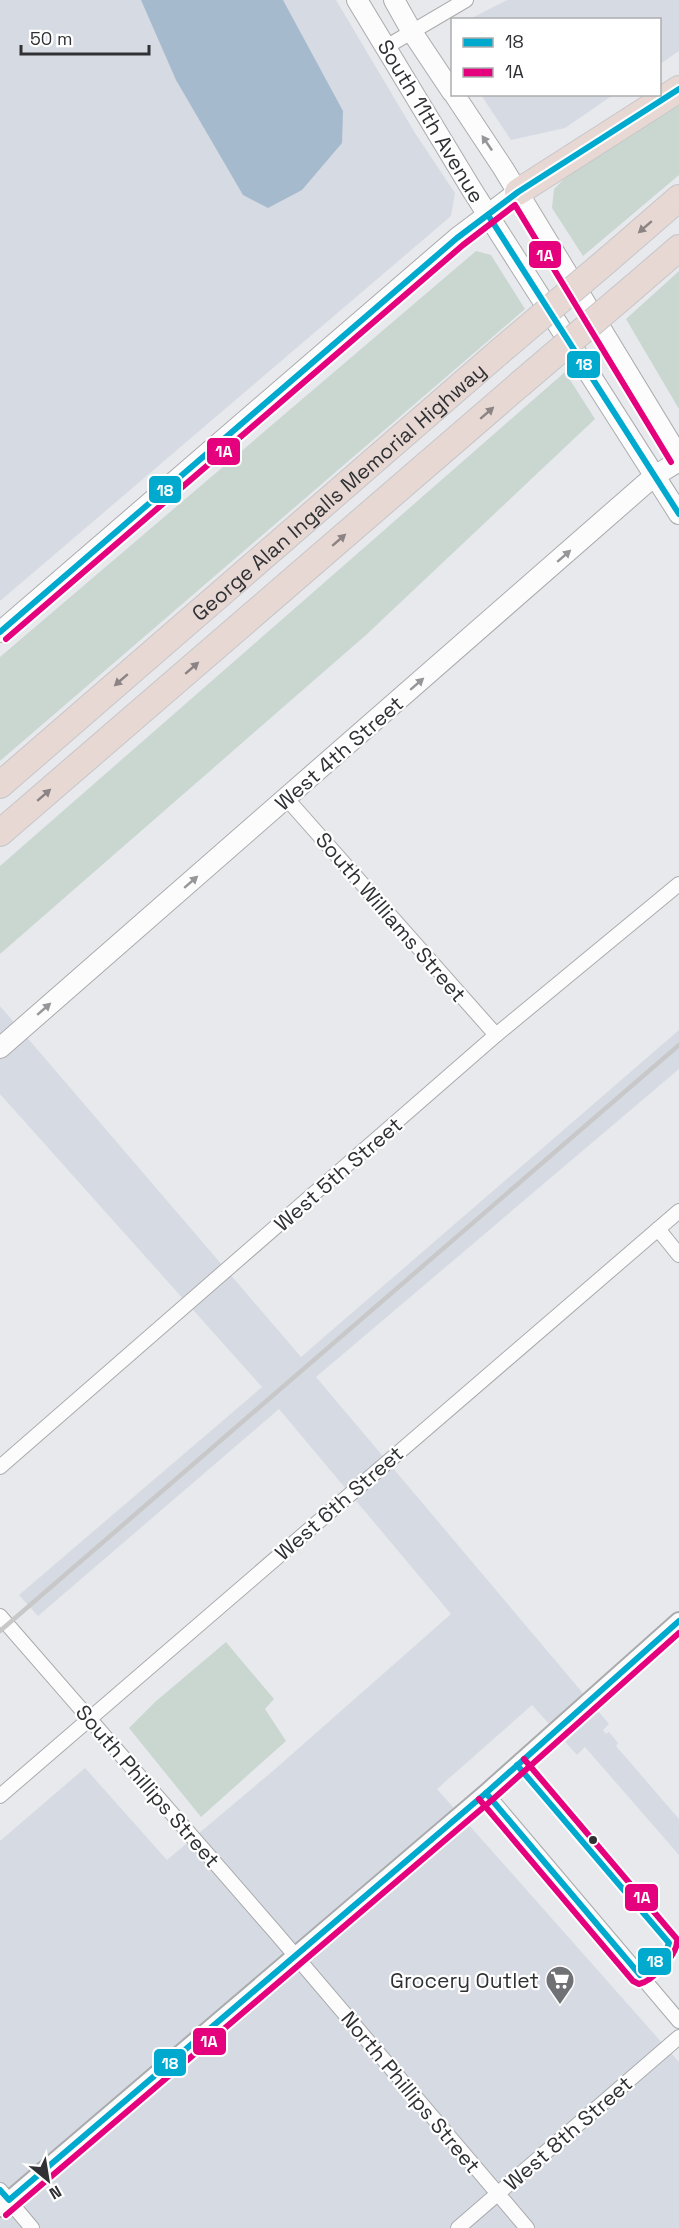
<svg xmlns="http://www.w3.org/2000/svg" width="679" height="2228" font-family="'Space Grotesk',sans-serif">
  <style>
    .built { fill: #d6dae3 }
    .green { fill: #c9d7d0 }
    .water { fill: #a6bace }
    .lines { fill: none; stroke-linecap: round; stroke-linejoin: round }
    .minor-casing { stroke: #aaabad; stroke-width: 16 }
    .tertiary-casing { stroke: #aaabad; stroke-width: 20 }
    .secondary-casing { stroke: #aaabad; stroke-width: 22 }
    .motorway-casing { stroke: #c6c6c8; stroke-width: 28 }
    .minor { stroke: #fcfcfc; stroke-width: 14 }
    .tertiary { stroke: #fcfcfc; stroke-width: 16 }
    .secondary { stroke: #fcfcfc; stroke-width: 20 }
    .motorway { stroke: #e7d8d4; stroke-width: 26 }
    .rail { stroke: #c8c8c8; stroke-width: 4.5 }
    .motorway-bridge-casing { stroke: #c6c6c8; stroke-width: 28; stroke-linecap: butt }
    .motorway-bridge { stroke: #e7d8d4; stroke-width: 26 }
    .bus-1-casing { stroke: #fff; stroke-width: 10 }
    .bus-2-casing { stroke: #fff; stroke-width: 10 }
    .bus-1 { stroke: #00a9ce; stroke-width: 6 }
    .bus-2 { stroke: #e5007d; stroke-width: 6 }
    .oneway { fill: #969698 }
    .oneway2 { fill: #8c8484 }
    .bus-dot { fill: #303134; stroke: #fff; stroke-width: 2 }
    .labels { text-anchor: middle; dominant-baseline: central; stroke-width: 4.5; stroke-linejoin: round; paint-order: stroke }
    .street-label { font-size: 21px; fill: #303134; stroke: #fff }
    .poi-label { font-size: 21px; fill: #303134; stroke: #fff; text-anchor: end }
    .line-badge { stroke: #fff; stroke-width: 2 }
    .badge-label { font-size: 16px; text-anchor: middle; font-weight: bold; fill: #fff }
  </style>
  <rect width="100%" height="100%" fill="#e8e9ed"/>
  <g class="built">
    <polygon points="0,0 336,0 415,133 455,193 451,216 0,601"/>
    <polygon points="507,0 679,0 679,51 660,64 660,20 470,19"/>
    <polygon points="481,95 613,95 565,128 511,140"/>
    <polygon points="0,1006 301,1357 679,1030 679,1069 316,1377 609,1724 603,1730 606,1734 609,1732 618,1743 616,1746 679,1819 679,1855 585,1747 577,1755 532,1705 437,1789 679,2062 679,2228 0,2228 0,1841 85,1768 167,1860 274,1770 451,1614 279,1409 38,1616 19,1595 262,1387 0,1094"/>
  </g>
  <g class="green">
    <polygon points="679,100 679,175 583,256 552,208 554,189 566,177"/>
    <polygon points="476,251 491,255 525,309 0,761 0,657"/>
    <polygon points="679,271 679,409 626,319"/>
    <polygon points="565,372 595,419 366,635 0,954 0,866"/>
    <polygon points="226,1642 274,1699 265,1709 286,1741 201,1817 129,1728 155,1702"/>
  </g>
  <polygon class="water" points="141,0 283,0 343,111 342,143 302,190 268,208 243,195 176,80"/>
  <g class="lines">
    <g class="minor-casing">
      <g id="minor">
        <polyline points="386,47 466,0"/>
        <polyline points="287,799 496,1035"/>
        <polyline points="658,1229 679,1255"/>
        <polyline points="0,1467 496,1035 679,884"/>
        <polyline points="0,1616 276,1933 527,2228"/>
        <polyline points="486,1793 679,2021"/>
        <polyline points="0,1796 679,1211"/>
        <polyline points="0,2190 32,2228"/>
        <polyline points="458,2228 679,2037"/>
      </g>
    </g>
    <g class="tertiary-casing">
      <polyline id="tertiary" points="0,2208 486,1793 679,1621"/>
    </g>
    <g class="secondary-casing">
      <g id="secondary">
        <polyline points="357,0 472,190 679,514"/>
        <polyline points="394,0 412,32 452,92"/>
        <polyline points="454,94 503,168 679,457"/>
        <polyline points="0,632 457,238 518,192"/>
        <polyline points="0,1048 653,477 679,461"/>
      </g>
    </g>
    <g class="motorway-casing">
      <g id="motorway">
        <polyline points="518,192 679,89"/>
        <polyline points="611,257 679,198"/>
        <polyline points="635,286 679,248"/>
        <path id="s1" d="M0,785L498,353"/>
        <polyline points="0,833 520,384"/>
      </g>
    </g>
    <use href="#minor" class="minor"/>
    <use href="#tertiary" class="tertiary"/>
    <use href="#secondary" class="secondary"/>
    <use href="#motorway" class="motorway"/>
    <polyline class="rail" points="0,1631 679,1045"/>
    <g class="motorway-bridge-casing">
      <g id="motorway-bridge">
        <polyline points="498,353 611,257"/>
        <polyline points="520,384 635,286"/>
      </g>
    </g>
    <use href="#motorway-bridge" class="motorway-bridge"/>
    <g class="bus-1-casing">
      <g id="bus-1">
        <polyline points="488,215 679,514"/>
        <polyline points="0,632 457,238 518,192 679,89"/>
        <polyline points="486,1793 640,1975 666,1951 669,1943 517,1765"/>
        <polyline points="0,2190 9,2200 486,1793 679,1621"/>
      </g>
    </g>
    <g class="bus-2-casing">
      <g id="bus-2">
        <polyline points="6,639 463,245 515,205 671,462"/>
        <path d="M479,1799L633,1981L639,1984C653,1981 679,1953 677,1939L524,1759"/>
        <polyline points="6,2215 492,1800 679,1633"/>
      </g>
    </g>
    <use href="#bus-1" class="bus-1"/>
    <use href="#bus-2" class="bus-2"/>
  </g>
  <defs><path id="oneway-solid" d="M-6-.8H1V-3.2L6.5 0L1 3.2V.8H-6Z" transform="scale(1.5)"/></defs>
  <g class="oneway">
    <use href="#oneway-solid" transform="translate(487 143) rotate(-124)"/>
    <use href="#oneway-solid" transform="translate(564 556) rotate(-41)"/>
    <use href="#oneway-solid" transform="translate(417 684) rotate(-41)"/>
    <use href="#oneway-solid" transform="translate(191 882) rotate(-41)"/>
    <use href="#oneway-solid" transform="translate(44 1009) rotate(-41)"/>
  </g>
  <g class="oneway2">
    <use href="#oneway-solid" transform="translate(645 227) rotate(139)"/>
    <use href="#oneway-solid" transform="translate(487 413) rotate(-41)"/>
    <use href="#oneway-solid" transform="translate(339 540) rotate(-41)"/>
    <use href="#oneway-solid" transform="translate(192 668) rotate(-41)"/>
    <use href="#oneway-solid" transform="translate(121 680) rotate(139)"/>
    <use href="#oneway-solid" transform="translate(44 795) rotate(-41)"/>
  </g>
  <defs>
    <g id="supermarket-pin" transform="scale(1.5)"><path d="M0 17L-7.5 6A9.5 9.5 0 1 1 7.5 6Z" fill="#707175" stroke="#fff"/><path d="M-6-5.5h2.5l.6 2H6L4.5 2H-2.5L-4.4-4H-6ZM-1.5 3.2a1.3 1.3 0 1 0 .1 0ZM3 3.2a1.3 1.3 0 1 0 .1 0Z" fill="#fff"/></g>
  </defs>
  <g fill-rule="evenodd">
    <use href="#supermarket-pin" x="560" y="1980"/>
  </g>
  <circle class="bus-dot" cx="593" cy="1840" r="5"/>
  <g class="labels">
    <g class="street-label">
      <text transform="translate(431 121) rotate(59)">South 11th Avenue</text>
      <text stroke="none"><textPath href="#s1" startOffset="448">George Alan Ingalls Memorial Highway</textPath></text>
      <text transform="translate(339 753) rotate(-41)">West 4th Street</text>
      <text transform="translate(391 917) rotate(49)">South Williams Street</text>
      <text transform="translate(338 1174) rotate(-41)">West 5th Street</text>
      <text transform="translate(339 1503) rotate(-41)">West 6th Street</text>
      <text transform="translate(148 1786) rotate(49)">South Phillips Street</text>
      <text transform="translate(411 2092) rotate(50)">North Phillips Street</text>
      <text transform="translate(568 2133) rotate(-41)">West 8th Street</text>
    </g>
    <g class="poi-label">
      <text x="539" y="1980">Grocery Outlet</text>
    </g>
  </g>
  <g class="line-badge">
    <rect x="528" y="240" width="34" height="29" rx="6" fill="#e5007d"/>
    <rect x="566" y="350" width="35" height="29" rx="6" fill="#00a9ce"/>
    <rect x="206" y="437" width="35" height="29" rx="6" fill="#e5007d"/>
    <rect x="148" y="475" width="34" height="29" rx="6" fill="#00a9ce"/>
    <rect x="624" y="1883" width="35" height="29" rx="6" fill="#e5007d"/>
    <rect x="637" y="1947" width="35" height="29" rx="6" fill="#00a9ce"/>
    <rect x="192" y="2027" width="35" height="29" rx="6" fill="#e5007d"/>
    <rect x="153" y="2048" width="34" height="29" rx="6" fill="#00a9ce"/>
  </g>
  <g class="badge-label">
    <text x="545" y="261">1A</text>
    <text x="584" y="370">18</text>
    <text x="224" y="457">1A</text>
    <text x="165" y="496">18</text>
    <text x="642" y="1903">1A</text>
    <text x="655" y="1967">18</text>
    <text x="209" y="2047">1A</text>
    <text x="170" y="2069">18</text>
  </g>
  <rect x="451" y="18" width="210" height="78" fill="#ffffff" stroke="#acadae" stroke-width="1.5"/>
  <rect x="463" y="38" width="30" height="9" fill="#00a9ce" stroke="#acadae" stroke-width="1.5"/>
  <text x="505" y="48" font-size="18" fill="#303134">18</text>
  <rect x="463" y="68" width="30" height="9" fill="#e5007d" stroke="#acadae" stroke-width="1.5"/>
  <text x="505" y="78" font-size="18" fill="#303134">1A</text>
  <g transform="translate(48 2180) rotate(150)" stroke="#ffffff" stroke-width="4.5" paint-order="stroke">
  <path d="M0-4.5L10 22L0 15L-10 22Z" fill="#303134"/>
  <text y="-9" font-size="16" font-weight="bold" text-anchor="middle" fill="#303134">N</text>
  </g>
  <path d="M21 45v9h128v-9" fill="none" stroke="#303134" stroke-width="3"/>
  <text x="30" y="45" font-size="18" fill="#303134" stroke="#ffffff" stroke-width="4.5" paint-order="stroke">50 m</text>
</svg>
